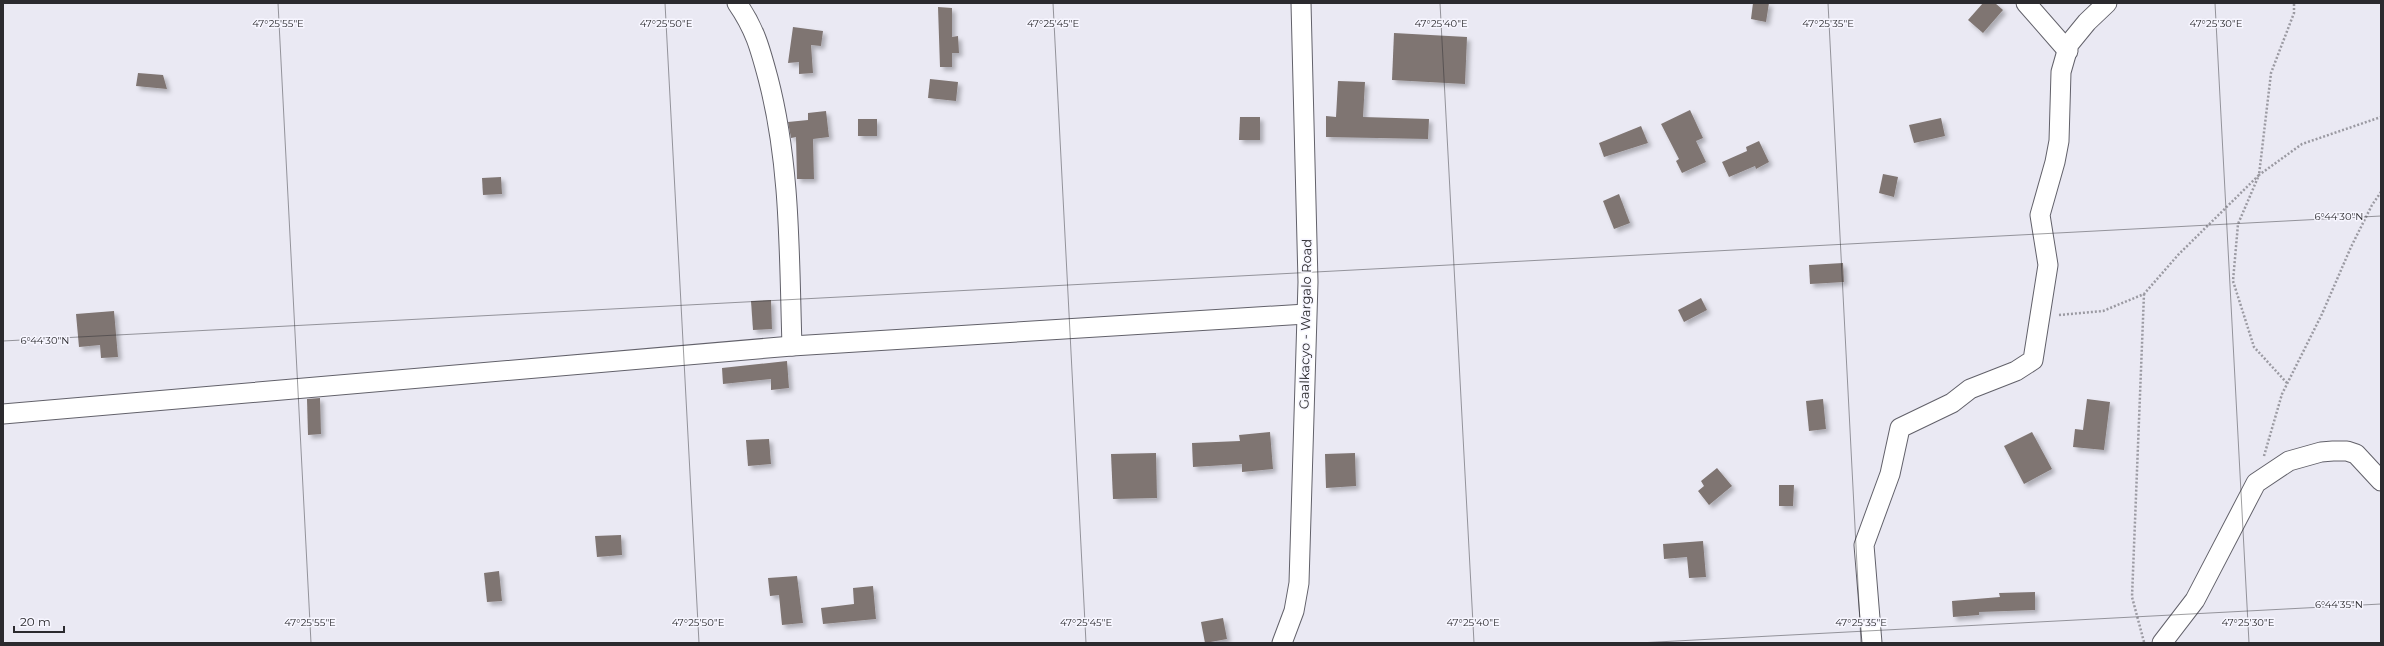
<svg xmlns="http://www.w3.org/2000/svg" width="2384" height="646" font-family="Montserrat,sans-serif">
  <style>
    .building { fill: #7f7572; filter: url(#shadow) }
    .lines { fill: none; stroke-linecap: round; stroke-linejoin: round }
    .street-casing { stroke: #62616a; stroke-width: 21 }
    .path { stroke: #9b9aa2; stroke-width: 2.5; stroke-dasharray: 2 2; stroke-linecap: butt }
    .street { stroke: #fff; stroke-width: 19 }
    .ticks { fill: none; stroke: #2b2a2e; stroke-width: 1; stroke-opacity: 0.45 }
    .labels { text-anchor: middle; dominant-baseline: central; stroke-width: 3; stroke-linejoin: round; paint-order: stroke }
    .street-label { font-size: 13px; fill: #2b2a2e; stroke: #f7f6ff }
    .ticks-label { font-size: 10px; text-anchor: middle; fill: #2b2a2e; stroke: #f7f6ff; stroke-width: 3; stroke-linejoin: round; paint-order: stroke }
  </style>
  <defs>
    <filter id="shadow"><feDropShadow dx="3.5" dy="3.5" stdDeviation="2" flood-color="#0004"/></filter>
  </defs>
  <rect width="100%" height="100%" fill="#eae9f3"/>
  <g class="building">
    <polygon points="1753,3 1769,3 1766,22 1751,19"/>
    <polygon points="1983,3 1995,3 2003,10 1983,33 1968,20"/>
    <polygon points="938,7 952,8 952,37 958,36 959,53 952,53 952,67 940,67"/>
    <polygon points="793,27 823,31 821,46 811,45 813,73 799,74 799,62 788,63"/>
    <polygon points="1394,33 1467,37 1465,84 1392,80"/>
    <polygon points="138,73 163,75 167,89 136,86"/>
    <polygon points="930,79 958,82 956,101 928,98"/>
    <polygon points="1338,81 1365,82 1363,117 1429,119 1428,139 1326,137 1326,116 1336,117"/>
    <polygon points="1690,110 1703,138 1696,141 1706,162 1682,173 1676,161 1679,159 1661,124"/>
    <polygon points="826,111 829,137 813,139 814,179 797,179 796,137 791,138 788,122 808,120 808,113"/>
    <polygon points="1240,117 1260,117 1260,140 1239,140"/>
    <polygon points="1941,118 1945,136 1914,143 1909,125"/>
    <rect x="858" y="119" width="19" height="17"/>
    <polygon points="1641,126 1648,143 1604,157 1599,143"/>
    <polygon points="1759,141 1769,162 1756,169 1755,166 1729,177 1722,162 1747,151 1746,147"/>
    <polygon points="1883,174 1898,177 1894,197 1879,193"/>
    <polygon points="501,177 502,194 483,195 482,178"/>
    <polygon points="1619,194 1630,223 1614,229 1603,201"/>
    <polygon points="1843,263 1844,282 1810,284 1809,265"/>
    <polygon points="1701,298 1707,310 1684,322 1678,310"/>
    <polygon points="771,300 772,329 753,330 751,301"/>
    <polygon points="114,311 118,357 101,358 100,345 79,347 76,314"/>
    <polygon points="787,361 789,388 771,390 771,379 723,384 722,368"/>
    <polygon points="320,398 321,434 308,435 307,399"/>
    <polygon points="1823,399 1826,429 1809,431 1806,401"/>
    <polygon points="2087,399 2110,402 2104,450 2073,447 2075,429 2083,430"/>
    <polygon points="1270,432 1273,469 1242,472 1242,464 1193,467 1192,443 1240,441 1239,435"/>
    <polygon points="2032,432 2052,469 2024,484 2004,446"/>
    <polygon points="769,439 771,464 748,466 746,440"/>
    <polygon points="1156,453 1157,498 1113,499 1111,454"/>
    <polygon points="1355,453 1356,486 1326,488 1325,454"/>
    <polygon points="1717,468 1732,486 1709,505 1698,491 1704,486 1701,481"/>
    <polygon points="1779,485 1794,485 1793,506 1779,506"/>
    <polygon points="621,535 622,555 597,557 595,536"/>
    <polygon points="1703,541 1706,577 1689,578 1687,557 1664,559 1663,544"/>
    <polygon points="499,571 502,601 487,602 484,573"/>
    <polygon points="797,576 803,623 782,625 779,595 770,596 768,578"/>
    <polygon points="873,586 876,619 823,624 821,608 854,604 853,588"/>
    <polygon points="2035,592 2035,610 1979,612 1979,615 1953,617 1952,601 2000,597 1999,593"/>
    <polygon points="1223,618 1227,639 1205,643 1201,622"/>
  </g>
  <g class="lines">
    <g class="street-casing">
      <g id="street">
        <path d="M737,3C755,29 760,48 768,78C791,166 789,256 792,346"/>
        <polyline points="2026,3 2068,51"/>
        <polyline points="3,414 792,346 1306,314"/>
        <polyline points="1282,643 1294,611 1299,583 1308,282 1301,3"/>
        <polyline points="1872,643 1864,545 1890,474 1900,428 1952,403 1970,389 2016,371 2033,360 2048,265 2040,215 2055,162 2059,141 2061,72 2069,44 2087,22 2107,3"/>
        <polyline points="2162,643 2195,600 2256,483 2289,461 2321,452 2333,451 2347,451 2356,454 2381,481"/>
      </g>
    </g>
    <g class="path">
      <polyline points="2059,315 2103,311 2144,294 2178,255 2259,175 2271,73 2294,13 2294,3"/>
      <polyline points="2287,383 2254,347 2233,281 2238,224 2259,175 2302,144 2381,117"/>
      <polyline points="2264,456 2282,394 2322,314 2351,247 2372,205 2381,192"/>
      <polyline points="2144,642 2132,597 2144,294"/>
    </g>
    <use href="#street" class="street"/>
  </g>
  <path class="ticks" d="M278,3L311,643M665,3L699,643M1053,3L1086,643M1440,3L1474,643M1828,3L1861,643M2215,3L2249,643M3,341L2381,216M1638,643L2381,604"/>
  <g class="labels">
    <g class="street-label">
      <text transform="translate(1305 324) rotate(-89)">Gaalkacyo - Wargalo Road</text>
    </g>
  </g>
  <g class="ticks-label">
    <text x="278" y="27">47°25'55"E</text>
    <text x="666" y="27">47°25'50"E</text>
    <text x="1053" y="27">47°25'45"E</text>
    <text x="1441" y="27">47°25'40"E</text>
    <text x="1828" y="27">47°25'35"E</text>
    <text x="2216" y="27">47°25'30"E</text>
    <text x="2339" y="220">6°44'30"N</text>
    <text x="45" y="344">6°44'30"N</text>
    <text x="2339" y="608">6°44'35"N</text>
    <text x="310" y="626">47°25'55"E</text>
    <text x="698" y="626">47°25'50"E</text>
    <text x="1086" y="626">47°25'45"E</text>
    <text x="1473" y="626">47°25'40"E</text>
    <text x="1861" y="626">47°25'35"E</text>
    <text x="2248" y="626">47°25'30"E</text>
  </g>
  <rect width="2384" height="646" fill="none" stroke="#2b2a2e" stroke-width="8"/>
  <path d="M14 626v6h50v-6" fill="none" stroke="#2b2a2e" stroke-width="2"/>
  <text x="20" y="626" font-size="12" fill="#2b2a2e" stroke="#f7f6ff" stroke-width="3" paint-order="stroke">20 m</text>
</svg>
